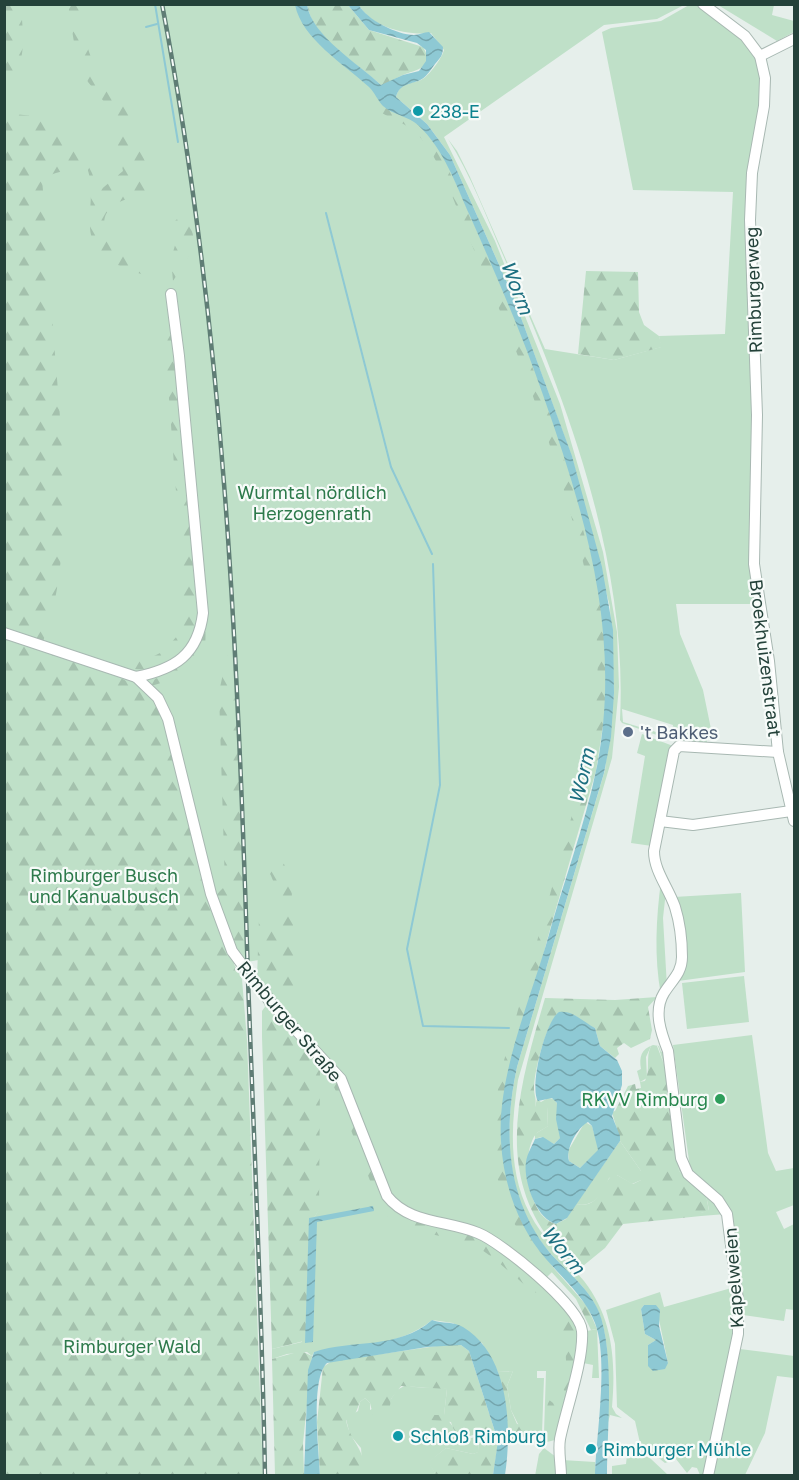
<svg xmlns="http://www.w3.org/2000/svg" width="799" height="1480" font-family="'Golos Text',sans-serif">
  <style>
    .green { fill: #bfe0c8; fill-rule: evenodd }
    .forest { fill: url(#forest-firs) }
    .water { fill: url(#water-waves); fill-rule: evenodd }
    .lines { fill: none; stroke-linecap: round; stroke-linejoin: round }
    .stream { stroke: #8ec9d4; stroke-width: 2 }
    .minor-casing { stroke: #a8b8b2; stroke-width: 12 }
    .minor { stroke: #fff; stroke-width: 10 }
    .rail-casing { stroke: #5f7d75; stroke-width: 4.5 }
    .rail { stroke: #f7fbf9; stroke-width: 2; stroke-dasharray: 7; stroke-linecap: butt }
    .culture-dot { fill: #0f9aa8; stroke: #f7fbf9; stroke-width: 2 }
    .service-dot { fill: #5c6f8a; stroke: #f7fbf9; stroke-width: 2 }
    .leisure-dot { fill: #2e9e5b; stroke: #f7fbf9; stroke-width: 2 }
    .labels { text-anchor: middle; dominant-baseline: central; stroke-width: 4.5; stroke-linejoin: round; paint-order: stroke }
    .culture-label { font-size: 18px; fill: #0d838f; stroke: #f7fbf9; text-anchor: start }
    .street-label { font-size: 18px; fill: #24423a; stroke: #f7fbf9 }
    .park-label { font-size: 18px; fill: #2d7a4b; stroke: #f7fbf9 }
    .service-label { font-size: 18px; fill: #4e5e75; stroke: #f7fbf9; text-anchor: start }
    .leisure-label { font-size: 18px; fill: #27864d; stroke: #f7fbf9; text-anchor: end }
    .water-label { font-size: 20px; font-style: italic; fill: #1c6f80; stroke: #f7fbf9 }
  </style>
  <defs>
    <pattern id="forest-firs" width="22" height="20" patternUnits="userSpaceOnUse" patternTransform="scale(1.5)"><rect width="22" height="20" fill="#bfe0c8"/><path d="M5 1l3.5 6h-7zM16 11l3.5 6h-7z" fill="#a4c1ad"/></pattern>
    <pattern id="water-waves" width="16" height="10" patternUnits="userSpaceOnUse" patternTransform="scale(1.5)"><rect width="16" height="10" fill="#8ec9d4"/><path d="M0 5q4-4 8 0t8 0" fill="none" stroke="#74a5ad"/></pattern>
  </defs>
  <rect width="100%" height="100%" fill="#e6efeb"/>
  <g class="green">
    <path d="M4,5H301L310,23L438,142L539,372L595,553L611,673L507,1107V1166L522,1212L554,1270L544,1280L579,1325L555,1440L547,1442L544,1433L546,1371H537V1378H544L542,1433L538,1437H530L532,1434L529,1427L519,1426L511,1410L507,1386L513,1371L498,1372L482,1343L453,1323L432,1320C402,1346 352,1346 314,1352L312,1356L307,1352L287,1354L272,1359V1349L302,1342L314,1218L319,1209V1062L267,1013L262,998L265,959L5,1000Z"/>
    <path d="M359,5H684L657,19L604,25L444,137L495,241L560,404L603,552L617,632L619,687L612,758L518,1080C511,1125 508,1172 530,1214C544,1241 565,1258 584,1281C613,1318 616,1362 612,1407L616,1414L622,1418L610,1415L607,1426C607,1389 612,1348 599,1313C589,1288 567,1272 550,1253C505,1200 503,1132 517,1067L605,770L614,693L610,607L572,457L513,296L450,155L427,124L396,97C400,82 410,84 421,80C429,76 442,58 444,50L431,33C407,36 371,27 359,5Z"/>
    <path d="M689,5H696C725,23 763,47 762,87C761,104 757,121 754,137L756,604H676L680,634L703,690L711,729L705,731L708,747L680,743L622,723L620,720C628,563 568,404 506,262C488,221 472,177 448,139L457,151L470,177L545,349L614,360L661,347L659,336L725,334L733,192L633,190L602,32L611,28L661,21ZM622,709L673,725L672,732L677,733L676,738L623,722Z"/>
    <polygon points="718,5 774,5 772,15 794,21 794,32 777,41"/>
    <polygon points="642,734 673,746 652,846 631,843 645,756 637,753"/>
    <path d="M661,881L666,891L663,918L667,987L661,995C654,957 656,919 661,881Z"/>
    <path d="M741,893L745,972L678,981C695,960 679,922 674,897Z"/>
    <polygon points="744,976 749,1022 687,1029 682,983"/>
    <polygon points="752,1035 768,1153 776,1171 794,1168 794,1205 776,1212 784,1229 794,1224 794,1310 786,1309 784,1321 743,1315 740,1349 794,1356 794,1378 777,1376 765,1433 745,1475 710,1475 736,1351 733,1223 706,1186 690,1168 673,1045"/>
    <path d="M653,1045L659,1046L661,1052L664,1051L680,1158L726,1214L701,1216V1213L709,1210L706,1195L679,1171L665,1067L658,1046H651L646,1057L647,1078L640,1082L637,1071L641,1069C639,1057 641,1049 653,1045Z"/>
    <polygon points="548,1098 554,1099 558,1105 557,1120 561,1137 554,1144 541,1137 535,1139 535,1134 548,1126 547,1107 535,1107 537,1099 541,1102"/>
    <polygon points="585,1122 592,1126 599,1150 580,1168 569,1161 568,1151"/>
    <path d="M620,1141L641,1171V1180L632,1184L617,1175L609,1178C603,1193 595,1208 576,1204Z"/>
    <path d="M735,1287L737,1311L707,1475H700L697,1468L692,1467L687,1473L676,1459L665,1463L640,1443L635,1421L617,1407L615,1344L606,1310L660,1292L664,1307ZM644,1305H656L668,1363L648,1359V1345L656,1340L645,1334L641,1309Z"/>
    <polygon points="597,1329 599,1378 592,1378 593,1365 583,1363 587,1331"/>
    <path d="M406,1385C420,1390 433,1385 447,1389L444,1415L460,1436L472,1438L483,1431L488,1439L498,1441V1444L489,1443L484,1447L483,1437L477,1438L479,1452L473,1454L446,1448L429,1462L436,1475H363L361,1448L350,1435L346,1419L358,1411L360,1402L365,1398L370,1403V1410L391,1399L397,1390Z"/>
    <polygon points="628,1446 651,1459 668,1475 612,1476 612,1466 626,1464"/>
    <polygon points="544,1448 556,1457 559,1475 535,1476 539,1454"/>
    <polygon points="562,1460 595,1462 595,1475 563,1475"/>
  </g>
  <g class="forest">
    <path d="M5,4L21,5C22,29 30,68 5,82Z"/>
    <path d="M68,5H85L83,26L87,46L95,69L129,111L135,139L147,165L149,189C140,198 125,197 114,205C82,230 138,260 155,271L156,275C148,278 139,273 130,270C62,246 106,205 84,160C74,172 56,170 42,179C47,233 50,287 54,342C61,430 76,561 42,644L5,629V113L33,116L45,120L71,142L72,148C87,159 94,174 98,192L123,171L110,109L88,82L77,61Z"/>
    <path d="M307,5H348L369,30L423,47C436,68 415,70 403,75C395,78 390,84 381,85C357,63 313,39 307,5Z"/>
    <path d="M380,101L385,107L402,114L419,126L441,153L488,258L544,396L568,471L601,600L605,638V713L596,771L507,1077L501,1142L509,1189L524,1226L544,1257L587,1306L597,1329L591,1330L576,1299L528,1246L511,1218L497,1177L492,1131L500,1075L590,750C596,716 599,681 597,646C596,608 585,571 576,534C550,434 513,338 471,243C457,211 441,157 416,133C402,120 386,119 372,105Z"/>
    <polygon points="188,209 195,246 173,281 171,259 178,235 175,221"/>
    <polygon points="586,271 638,272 639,312 644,325 659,336 662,347 614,360 578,354"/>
    <path d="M161,292L168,301L200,614C192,656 160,678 118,666L119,660L152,657L164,651L177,636L180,618L181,558Z"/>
    <polygon points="233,618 247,950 246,967 236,951 215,896 225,886 219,692 228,651 230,619"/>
    <path d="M205,619C205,629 207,643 203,653C195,672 168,681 151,686L155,679L175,669Z"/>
    <path d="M4,637C46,655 144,671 161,713L225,948L242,979L247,1040L263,1475H5Z"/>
    <path d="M254,844L263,853L281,859L291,876L296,987L281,1011L257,979L259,918L269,915L281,918C278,902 277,885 268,870C261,859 257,858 254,844Z"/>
    <path d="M657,997L648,1007L652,1030L650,1039L631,1048L624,1043L617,1048L619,1054L615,1058L600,1046L595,1028L580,1021L576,1016L560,1012C547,1019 534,1072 534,1088C534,1096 537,1099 535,1107H547L548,1126C545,1129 538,1131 536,1134C520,1154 527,1218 556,1224L566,1219L576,1204C599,1209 600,1188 612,1175H617L633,1184L641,1180V1171L620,1141L612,1112L615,1111L628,1086L635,1084L636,1089L641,1088L640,1082L645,1081C651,1069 645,1058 651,1046H657L665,1067L679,1171L706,1195L709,1211L701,1213V1216L623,1224L605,1248L578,1270C569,1260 558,1250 550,1240C493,1166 522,1078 545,998L615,1000Z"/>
    <path d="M267,1004L339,1080L391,1202L481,1236L571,1310L579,1341L560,1426H552L546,1421L548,1399L553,1403L558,1413L560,1412C560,1406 565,1398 564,1391C562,1380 555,1378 566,1369C568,1358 560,1314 554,1304C549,1297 542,1294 534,1292C517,1280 489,1251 471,1244C440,1232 405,1237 381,1210L339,1098L334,1087L320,1070L319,1210L314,1218L308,1340L272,1349L262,1037V1011Z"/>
    <path d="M444,1345H461L469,1351L498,1441L488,1439L483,1431C469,1438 456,1441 451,1422L430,1420V1415H444L447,1389L401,1386L391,1399L389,1412L373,1415L370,1403L365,1398L360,1402L354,1417L346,1420C350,1443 368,1450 363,1475L320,1476L317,1422L323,1367L332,1361Z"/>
    <polygon points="301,1351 312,1356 303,1443 304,1475 275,1475 272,1359"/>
    <polygon points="513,1371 507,1386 511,1410 517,1424 529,1426 533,1431 530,1437 521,1437 518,1442 509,1441 498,1372"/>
    <polygon points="479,1436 483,1436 484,1447 489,1443 498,1444 493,1475 436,1475 428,1462 446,1448 473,1454 478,1452"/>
  </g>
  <g class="water">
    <path d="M295,5H307C312,36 359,64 381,85L403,75L419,71L426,61V50L417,43L369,30L348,5H359C366,19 397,35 414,35C419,35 424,32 429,32L443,47C443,56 440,58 435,64C431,69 428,75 422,79C412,85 400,82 396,97L427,124L450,155L513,296L572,456L602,567L613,630L614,693L611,737L604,773L517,1067C503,1132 506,1199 550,1253C567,1272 589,1288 599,1312C615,1353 607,1430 607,1475H595C596,1436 609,1359 595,1323C585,1297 564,1280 546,1259C518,1227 503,1183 501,1141C497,1078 528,1005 546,945C562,886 585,826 597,766C622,636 586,517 543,395C522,334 496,275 470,216C456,185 444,149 418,125C408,116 393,115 383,106C378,101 375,93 369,87C344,64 302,39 295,5Z"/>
    <path d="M559,1012C573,1010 583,1022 595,1028L600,1046L617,1060L622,1071V1085L612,1116L620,1136V1141L567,1218L556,1224C536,1219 523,1180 526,1162C527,1154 532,1146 535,1139L543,1137L554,1144L560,1138L556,1119L557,1103L552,1098L538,1101C529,1088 545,1021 559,1012ZM588,1122L592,1126L598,1150L580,1168L569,1161C565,1149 578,1127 588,1122Z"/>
    <polygon points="373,1206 374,1211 317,1222 313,1342 305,1343 309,1218"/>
    <polygon points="644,1305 656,1305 660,1310 659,1326 668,1363 665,1369 653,1371 648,1366 648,1345 656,1340 645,1334 641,1309"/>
    <path d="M432,1320C443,1324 453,1321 463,1327C510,1355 512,1429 505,1475H493L498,1441L469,1351L461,1345L427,1347L327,1363C310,1379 319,1452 320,1475H304L308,1370L314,1352C353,1339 398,1350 432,1320Z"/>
  </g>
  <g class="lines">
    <g class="stream">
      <polyline points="155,4 178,142"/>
      <polyline points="146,27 157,24"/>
      <polyline points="326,213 391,467 432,554"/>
      <polyline points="433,564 440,785 407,949 423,1026 509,1028"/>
    </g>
    <g class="minor-casing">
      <g id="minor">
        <polyline points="703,4 745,36 760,56 765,78 764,106 752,173 750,220 757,415 754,564 769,661 778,752 794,821"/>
        <polyline points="760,56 794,39"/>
        <path d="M4,633L136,677L158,698L168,719L211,894L232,951L270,1002L341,1079L387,1196C409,1224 446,1220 478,1233C501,1242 580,1306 582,1331C584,1360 566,1409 560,1439C558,1451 561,1464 561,1476"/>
        <path d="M136,677C175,669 198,655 203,613L179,356L171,294"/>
        <polyline points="660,821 693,825 791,811"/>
        <path d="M708,1476L738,1334V1300L727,1214L718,1200L688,1174L681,1158L668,1051C661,1033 653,1011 664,993C672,980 682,973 682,957C682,940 680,923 675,907C668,887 654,871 654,851L674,751L679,746L778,752"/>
      </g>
    </g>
    <use href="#minor" class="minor"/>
    <g class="rail-casing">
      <path id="rail" d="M162,4C224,330 238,648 248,979C254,1144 262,1310 265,1476"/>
    </g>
    <use href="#rail" class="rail"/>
  </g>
  <g class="culture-dot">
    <circle cx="418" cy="111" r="6"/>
    <circle cx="398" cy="1436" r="6"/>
    <circle cx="591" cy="1449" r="6"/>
  </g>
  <circle class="service-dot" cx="628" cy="732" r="6"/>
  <circle class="leisure-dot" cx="720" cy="1099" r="6"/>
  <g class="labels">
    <g class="culture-label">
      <text x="430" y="111">238-E</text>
      <text x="410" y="1436">Schloß Rimburg</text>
      <text x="603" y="1449">Rimburger Mühle</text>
    </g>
    <g class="street-label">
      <text transform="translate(753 290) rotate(-92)">Rimburgerweg</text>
      <text transform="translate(766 658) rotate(83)">Broekhuizenstraat</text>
      <text transform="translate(290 1021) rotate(50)">Rimburger Straße</text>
      <text transform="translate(733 1278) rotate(-94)">Kapelweien</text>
    </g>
    <g class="park-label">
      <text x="312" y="492">Wurmtal nördlich<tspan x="312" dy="21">Herzogenrath</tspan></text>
      <text x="104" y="875">Rimburger Busch<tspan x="104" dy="21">und Kanualbusch</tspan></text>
      <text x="132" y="1346">Rimburger Wald</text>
    </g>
    <g class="service-label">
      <text x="640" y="732">'t Bakkes</text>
    </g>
    <g class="leisure-label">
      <text x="708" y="1099">RKVV Rimburg</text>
    </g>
    <g class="water-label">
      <text transform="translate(518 287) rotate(69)">Worm</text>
      <text transform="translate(581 776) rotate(-77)">Worm</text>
      <text transform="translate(564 1249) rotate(51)">Worm</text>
    </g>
  </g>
  <rect width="799" height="1480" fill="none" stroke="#24423a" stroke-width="12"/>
</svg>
